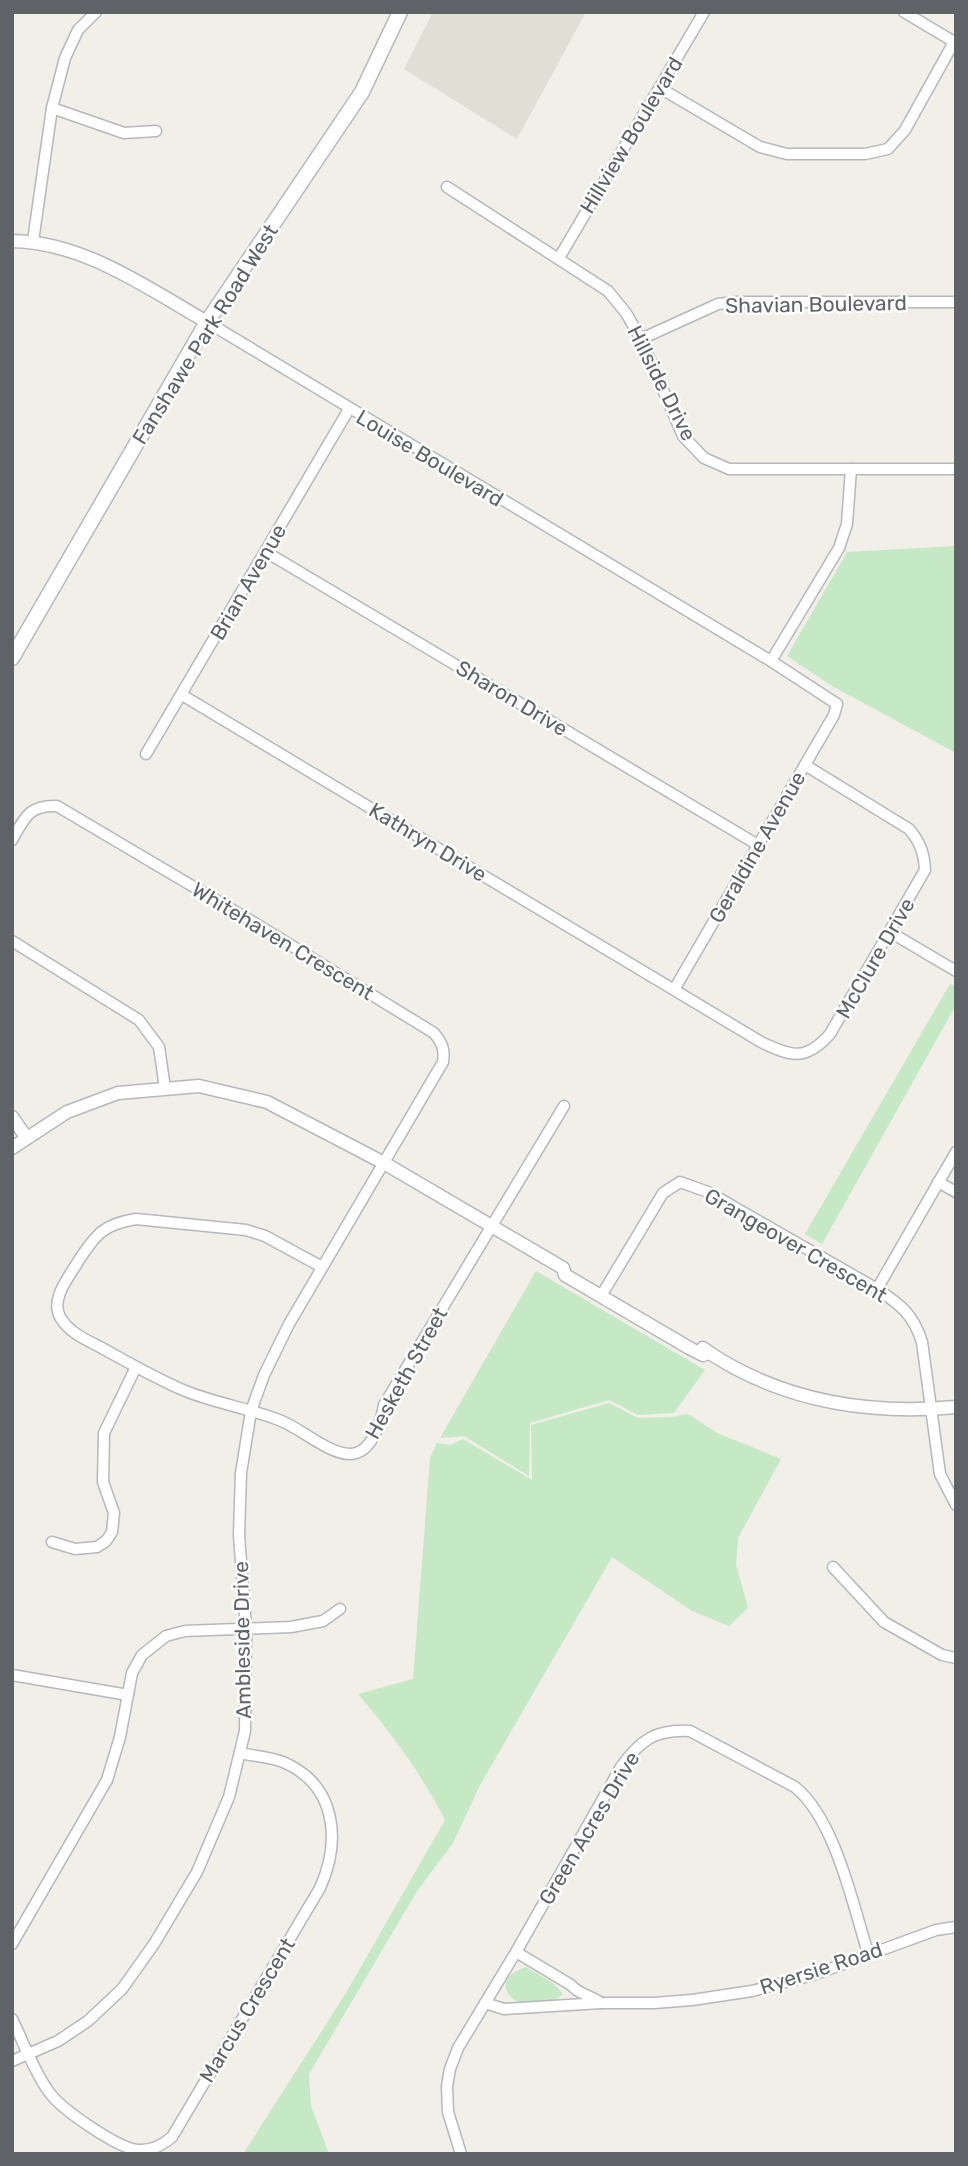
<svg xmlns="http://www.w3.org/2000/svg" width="968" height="2166" font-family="Rubik,sans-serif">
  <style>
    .education { fill: #e1ded6 }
    .green { fill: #c5e8c5 }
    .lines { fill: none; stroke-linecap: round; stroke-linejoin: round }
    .minor-casing { stroke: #b5b8bc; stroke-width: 13 }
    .tertiary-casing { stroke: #b5b8bc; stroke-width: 15 }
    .secondary-casing { stroke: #b6babf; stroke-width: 17 }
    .minor { stroke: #fff; stroke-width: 10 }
    .tertiary { stroke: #fff; stroke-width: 12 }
    .secondary { stroke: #fff; stroke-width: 14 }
    .labels { text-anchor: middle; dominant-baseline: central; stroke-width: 5; stroke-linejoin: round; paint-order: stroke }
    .street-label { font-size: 21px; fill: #5f6368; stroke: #fff }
  </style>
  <rect width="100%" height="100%" fill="#f1efe8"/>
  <polygon class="education" points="433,12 586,12 517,139 404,69"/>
  <g class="green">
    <polygon points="956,546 956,753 832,686 787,656 847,552"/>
    <polygon points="950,984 956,987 956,1005 822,1244 805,1234"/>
    <polygon points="536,1271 705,1370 674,1413 638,1415 609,1400 530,1423 529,1476 464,1436 440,1438"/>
    <path d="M609,1403L638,1418L672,1417L688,1414L717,1433L781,1459L738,1538L736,1564L748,1608L729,1626L692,1611L612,1557L480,1785L453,1843L417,1891L309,2074L311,2106L329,2154H243L346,1993L445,1820C421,1773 392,1734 358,1694L413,1679L430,1458L437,1443L450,1445L463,1439L532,1480L531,1425Z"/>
    <path d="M526,1967L553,1983L563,1994L555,2000C544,2001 531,2003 520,2002C511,2000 502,1989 507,1980C510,1973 519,1970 526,1967Z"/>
  </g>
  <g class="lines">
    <g class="minor-casing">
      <g id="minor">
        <polyline points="904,12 956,43"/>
        <polyline points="660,88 760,147 787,154 865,154 888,149 905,130 954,42"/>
        <polyline points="52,108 124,133 156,131"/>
        <polyline points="447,187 608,291 626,313 641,339 683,436 704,458 729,469 956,469"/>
        <polyline points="33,241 52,108 65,58 78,30 96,12"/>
        <polyline points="559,258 704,12"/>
        <polyline points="207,322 771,661 837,704 834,715 675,988"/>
        <polyline points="641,339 718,304 736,302 956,302"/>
        <polyline points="266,552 758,845"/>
        <polyline points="771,661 839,548 847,524 851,469"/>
        <path d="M182,695L761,1042C792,1057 806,1061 830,1034L925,870C924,852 920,842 909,829L805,765"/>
        <polyline points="146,754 349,409"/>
        <path d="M12,840C25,817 29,805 57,806L253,922L434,1033C442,1043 445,1049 443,1062L289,1324L264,1375L251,1411L241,1473L239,1535L246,1628L245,1731L229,1797L197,1872L154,1944L122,1989L88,2021L58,2041L12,2061"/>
        <polyline points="890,932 956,971"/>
        <polyline points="12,941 139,1020 159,1047 165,1088"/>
        <polyline points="938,1182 956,1192"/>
        <path d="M322,1267L265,1236L246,1230L136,1219C104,1224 96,1234 79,1260C70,1276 50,1298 60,1317C69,1333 87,1340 102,1348C129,1363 155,1378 183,1390C214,1403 248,1408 279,1420C301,1428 328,1454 350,1454C372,1454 381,1421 384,1405L564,1106"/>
        <polyline points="877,1289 956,1152"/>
        <path d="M601,1296L663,1193L680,1182L708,1192L877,1289C901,1305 913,1314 922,1342L940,1474L956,1505"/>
        <polyline points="52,1542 75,1549 97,1547 106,1541 112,1532 114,1513 103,1482 104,1433 136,1367"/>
        <polyline points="833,1567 884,1622 942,1655 956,1658"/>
        <polyline points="12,1675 128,1695"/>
        <polyline points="12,1944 107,1780 120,1737 132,1673 142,1655 166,1636 185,1631 291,1627 323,1621 340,1609"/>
        <path d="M516,1952L571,1985C578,1994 592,1996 601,2003"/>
        <polyline points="485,2003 504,2009 601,2003 654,2003 692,2000 752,1991 816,1974 936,1930 956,1927"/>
        <path d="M12,2019C24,2043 33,2070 49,2092C61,2109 117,2148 138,2150C152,2151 162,2145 172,2137L320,1888C341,1841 337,1785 283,1762C270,1757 254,1756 240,1753"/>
        <path d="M461,2154L448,2112L447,2086L450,2069L458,2048L516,1952L621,1767C640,1740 656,1729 690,1731L795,1787C835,1819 853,1905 868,1953"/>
      </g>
    </g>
    <g class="tertiary-casing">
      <g id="tertiary">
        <path d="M12,241C84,242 147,288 207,322"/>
        <polyline points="12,1117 26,1137"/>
        <polyline points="12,1148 67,1112 118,1093 199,1086 267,1102 384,1163 563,1268 565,1275 691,1349 703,1355 709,1353"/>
        <path d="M703,1348C713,1356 724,1362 735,1368C804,1405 879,1414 956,1407"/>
      </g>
    </g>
    <g class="secondary-casing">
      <polyline id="secondary" points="12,658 207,322 362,92 400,12"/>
    </g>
    <use href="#minor" class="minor"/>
    <use href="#tertiary" class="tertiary"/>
    <use href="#secondary" class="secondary"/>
  </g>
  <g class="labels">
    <g class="street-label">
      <text transform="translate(631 135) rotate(-59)">Hillview Boulevard</text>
      <text transform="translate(816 304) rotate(-1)">Shavian Boulevard</text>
      <text transform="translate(205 334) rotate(-58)">Fanshawe Park Road West</text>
      <text transform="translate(662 383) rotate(63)">Hillside Drive</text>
      <text transform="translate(430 458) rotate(31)">Louise Boulevard</text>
      <text transform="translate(248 582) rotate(-60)">Brian Avenue</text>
      <text transform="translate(512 698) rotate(31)">Sharon Drive</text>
      <text transform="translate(428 842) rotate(31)">Kathryn Drive</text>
      <text transform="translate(757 847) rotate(-60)">Geraldine Avenue</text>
      <text transform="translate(283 941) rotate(31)">Whitehaven Crescent</text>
      <text transform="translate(875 958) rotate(-60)">McClure Drive</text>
      <text transform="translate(796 1245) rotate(30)">Grangeover Crescent</text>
      <text transform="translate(406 1373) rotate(-61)">Hesketh Street</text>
      <text transform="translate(242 1640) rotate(-91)">Ambleside Drive</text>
      <text transform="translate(589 1828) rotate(-59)">Green Acres Drive</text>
      <text transform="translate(821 1968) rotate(-18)">Ryersie Road</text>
      <text transform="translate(247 2010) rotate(-59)">Marcus Crescent</text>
    </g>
  </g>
  <rect width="968" height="2166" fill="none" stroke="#5f6368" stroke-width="28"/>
</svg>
